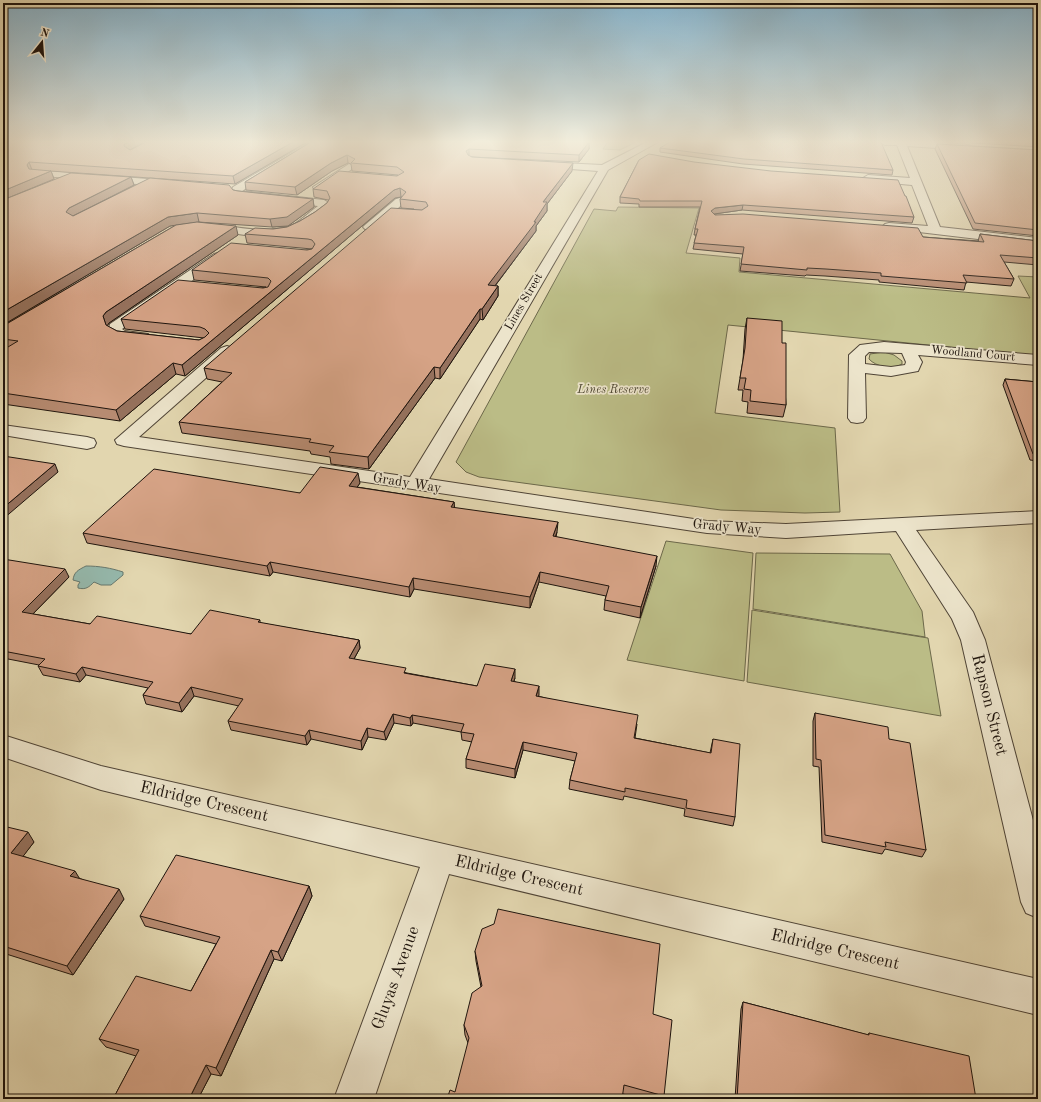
<svg xmlns="http://www.w3.org/2000/svg" width="1041" height="1102" font-family="'Old Standard TT',serif">
  <style>
    .green { fill: #bbbc86; stroke: #6c684a }
    .water { fill: #95b9ad; stroke: #65776d }
    .lines { fill: none; stroke-linecap: round; stroke-linejoin: round }
    .minor-casing { stroke: #4f4436; stroke-width: 2 }
    .minor { fill: #ece4cb; fill-rule: evenodd }
    .wall { fill: #b88c73; stroke: #1e140d }
    .shaded-wall { fill: #96725e; stroke: #1e140d }
    .building { fill: #d6a386; stroke: #1e140d }
    .labels { text-anchor: middle; dominant-baseline: central; stroke-width: 3.5; stroke-linejoin: round; paint-order: stroke }
    .far-street-label { font-size: 12px; fill: #1e140d; stroke: #ece4cb }
    .far-park-label { font-size: 12px; font-style: italic; fill: #4d4631; stroke: #ece4cb }
    .street-label { font-size: 14px; fill: #1e140d; stroke: #ece4cb }
    .near-street-label { font-size: 17px; fill: #1e140d; stroke: #ece4cb }
  </style>
  <rect width="100%" height="100%" fill="#e2d6af"/>
  <filter id="stains"><feTurbulence type="fractalNoise" baseFrequency=".005" numOctaves="4"/><feColorMatrix values="0 0 0 0 .2 0 0 0 0 .09 0 0 0 0 .02 0 0 0 .5 -.17"/></filter>
  <radialGradient id="worn" r=".72"><stop offset=".6" stop-color="#630" stop-opacity="0"/><stop offset="1" stop-color="#630" stop-opacity=".3"/></radialGradient>
  <g class="green">
    <polygon points="608,142 636,142 620,150 603,149"/>
    <polygon points="618,207 699,208 686,253 740,258 739,272 1030,298 1018,276 1038,277 1038,356 728,325 715,413 835,428 840,512 805,513 721,510 479,477 466,472 456,462 594,209 616,211"/>
    <path d="M884,352L894,355L902,361V364C893,370 876,367 869,359L870,354Z"/>
    <polygon points="666,541 753,553 744,681 627,660"/>
    <polygon points="756,553 890,554 922,611 925,637 753,609"/>
    <polygon points="752,610 928,638 941,716 747,682"/>
  </g>
  <path class="water" d="M86,566C99,566 111,568 123,572V575L111,585H101L94,582C89,587 86,590 78,588V585L80,582L73,580C74,572 78,570 86,566Z"/>
  <g class="lines">
    <g class="minor-casing">
      <g id="minor">
        <path d="M310,142H321L242,191L324,200L329,203L328,209L306,226L298,231L286,235L252,236L203,229L201,227L203,225L207,223C228,226 272,235 291,226C301,221 309,212 318,206L240,198L236,197L231,192L233,187Z"/>
        <polygon points="647,142 658,142 608,170 429,479 707,521 786,524 1038,511 1038,523 916,530 973,612 985,640 1038,839 1038,918 1026,913 1021,902 961,640 952,619 896,531 786,538 707,533 124,446 117,444 115,440 221,348 227,346 233,348 235,351 233,354 139,437 410,477 598,171 543,167 538,164 540,162 602,165"/>
        <polygon points="881,142 932,142 969,145 971,147 969,149 966,150 907,146 940,227 1038,238 1038,246 885,228 883,226 885,224 889,223 928,226 912,185 868,181 863,178 868,175 910,178 897,145 885,145"/>
        <polygon points="349,164 352,165 354,167 352,169 322,189 314,189 313,187"/>
        <polygon points="36,170 172,181 177,184 172,187 32,175 31,173 32,171"/>
        <polygon points="400,198 404,199 405,201 404,203 373,229 365,229 363,227 365,225 396,199"/>
        <path d="M218,253L222,254L224,257L222,260L122,329L125,331L148,334L151,337L148,340C136,343 115,342 108,331L110,324L214,254Z"/>
        <path d="M884,342L1038,355V365L918,355L922,362L918,371L891,376L865,373L866,418L863,422L857,423L851,422L848,418L849,355L860,345ZM869,352L902,353L906,362L905,365L891,367L865,364V356Z"/>
        <polygon points="3,425 87,437 94,439 96,443 94,447 87,449 3,435"/>
        <polygon points="3,735 101,766 1038,979 1038,1015 449,874 374,1099 334,1099 420,867 101,790 3,757"/>
      </g>
    </g>
    <use href="#minor" class="minor"/>
  </g>
  <g class="wall">
    <polygon points="3,142 145,142 130,150 146,142 307,142 235,184 50,171 51,171 54,179 35,187 131,177 134,185 79,213 233,190 238,191 313,199 314,207 288,226 272,227 198,222 238,235 109,323 107,326 117,331 199,340 204,338 125,329 121,319 266,287 194,280 192,270 312,249 247,243 245,234 273,229 287,227 300,221 315,212 327,203 329,200 328,200 314,197 313,189 397,176 398,175 352,171 351,164 348,163 332,171 297,195 246,190 245,182 311,142 589,142 589,149 579,162 471,157 572,171 547,204 547,211 536,226 536,231 495,286 498,286 498,296 483,320 480,319 440,379 435,378 369,469 331,464 330,457 311,454 310,451 182,433 179,422 222,382 207,379 204,368 414,209 401,208 400,199 402,197 401,197 395,198 185,376 176,374 120,421 3,404 3,350 4,349 3,349 3,326 176,225 170,226 3,325"/>
    <polygon points="959,142 1038,142 1038,147"/>
    <polygon points="937,144 1038,150 1038,236 973,229 935,149"/>
    <polygon points="660,148 893,170 892,175 743,164 660,152"/>
    <polygon points="639,160 914,217 912,223 742,210 714,214 715,215 923,237 979,241 978,241 980,234 1038,241 1038,265 1004,262 1014,279 1011,286 966,282 964,290 879,282 879,280 825,276 806,275 805,276 740,271 743,254 693,249 696,235 694,235 695,229 700,207 639,207 639,204 620,203 620,197"/>
    <polygon points="747,318 782,343 786,405 783,417 747,413 748,402 742,401 743,390 738,390 743,360 745,329"/>
    <polygon points="1005,379 1038,382 1038,461 1030,460 1003,385"/>
    <polygon points="360,483 357,487 454,502 454,508 557,532 556,537 656,566 640,618 604,610 605,600 606,596 539,582 530,608 414,589 410,597 273,572 270,576 87,543 83,533 300,493"/>
    <polygon points="3,559 69,577 33,614 90,624 191,634 260,620 260,623 359,640 360,648 354,659 407,673 477,686 515,678 514,681 539,695 538,696 637,724 635,738 710,753 713,739 735,817 733,826 684,816 685,809 624,796 623,800 569,789 570,780 575,761 523,750 515,778 466,768 466,759 472,742 462,740 461,732 413,723 411,726 394,723 386,740 368,737 362,750 311,739 307,745 231,730 228,721 239,706 194,696 182,712 146,704 143,695 148,688 86,675 80,682 43,675 38,666 39,665 3,658"/>
    <polygon points="815,713 889,739 926,850 922,857 885,849 882,854 822,842 819,767 813,766 813,721"/>
    <polygon points="3,826 34,842 23,856 79,878 124,899 73,975 3,953"/>
    <polygon points="309,886 312,896 282,961 274,959 221,1076 211,1074 198,1099 113,1099 136,1056 106,1047 99,1039 191,991 216,944 145,926 140,916"/>
    <polygon points="475,951 653,1014 664,1096 663,1099 642,1099 623,1094 468,1043 465,1035 464,1025 481,987 476,961"/>
    <polygon points="743,1002 868,1035 869,1033 976,1099 735,1099 741,1009"/>
  </g>
  <g class="shaded-wall">
    <polygon points="129,142 145,142 126,152 124,146 124,144"/>
    <polygon points="293,142 307,142 235,184 233,176"/>
    <polygon points="589,142 589,149 579,162 579,155"/>
    <polygon points="469,149 469,156 466,159 466,151"/>
    <polygon points="347,155 348,163 332,171 297,195 295,187 331,163"/>
    <polygon points="29,162 32,170 30,172 27,165"/>
    <polygon points="573,163 572,171 547,204 547,211 536,226 536,231 488,295 488,285 543,202"/>
    <polygon points="51,171 54,179 3,200 3,191"/>
    <polygon points="131,177 134,185 71,217 66,212 69,208"/>
    <polygon points="400,188 401,197 395,198 185,376 182,365 394,190"/>
    <polygon points="313,199 314,207 288,226 272,227 270,219"/>
    <polygon points="743,205 742,210 714,214 711,211 715,208"/>
    <polygon points="197,213 199,222 170,226 3,325 3,312 168,217"/>
    <polygon points="236,226 238,235 109,323 107,326 109,335 103,316 106,312"/>
    <polygon points="498,286 498,296 483,320 482,309"/>
    <polygon points="480,309 480,319 440,379 440,368"/>
    <polygon points="173,363 176,374 120,421 116,410"/>
    <polygon points="434,367 435,378 369,469 368,457"/>
    <polygon points="55,464 58,472 3,519 3,508"/>
    <polygon points="358,473 360,483 351,496 349,486"/>
    <polygon points="454,502 455,511 451,507"/>
    <polygon points="558,522 557,532 552,546 553,536"/>
    <polygon points="657,556 656,566 640,618 641,607"/>
    <polygon points="270,562 273,572 270,576 267,566"/>
    <polygon points="65,569 69,577 26,621 22,612"/>
    <polygon points="540,572 539,582 530,608 530,597"/>
    <polygon points="413,578 414,589 410,597 409,587"/>
    <polygon points="359,640 360,648 350,666 349,658"/>
    <polygon points="82,667 86,675 80,682 76,674"/>
    <polygon points="515,669 515,678 511,689 511,681"/>
    <polygon points="539,686 539,695 536,705 536,696"/>
    <polygon points="191,687 194,696 182,712 179,703"/>
    <polygon points="393,714 394,723 386,740 384,732"/>
    <polygon points="412,715 413,723 411,726 410,718"/>
    <polygon points="367,728 368,737 362,750 361,741"/>
    <polygon points="309,730 311,739 307,745 305,736"/>
    <polygon points="523,742 523,750 515,778 515,769"/>
    <polygon points="28,832 34,842 18,863 11,853"/>
    <polygon points="75,871 81,881 70,876"/>
    <polygon points="309,886 312,896 282,961 278,952"/>
    <polygon points="119,889 124,899 73,975 67,966"/>
    <polygon points="271,950 274,959 221,1076 216,1068"/>
    <polygon points="206,1065 211,1074 198,1099 189,1099"/>
  </g>
  <g class="building">
    <polygon points="3,142 129,142 124,144 124,146 130,150 146,142 293,142 233,176 29,162 27,165 29,169 51,171 3,191"/>
    <polygon points="311,142 589,142 579,155 469,149 466,151 468,155 472,157 573,163 543,202 547,202 534,222 536,222 488,285 498,286 482,309 480,309 440,368 434,367 368,457 329,452 334,446 309,442 311,439 179,422 232,373 204,368 391,208 422,210 428,206 426,202 400,199 406,192 400,188 394,190 182,365 173,363 116,410 3,393 3,350 18,341 3,339 3,326 176,225 197,222 236,226 106,312 103,316 106,325 117,331 199,340 205,337 209,333 205,329 200,327 121,319 178,280 263,288 268,287 271,281 268,278 192,270 231,243 307,250 312,249 315,244 312,240 308,239 245,234 255,228 273,229 287,227 300,221 315,212 327,203 330,198 327,191 313,189 339,171 397,176 404,172 397,167 351,163 355,159 347,155 331,163 295,187 245,182"/>
    <polygon points="670,142 881,142 893,170 744,159 660,148"/>
    <polygon points="937,144 1038,150 1038,230 975,223"/>
    <polygon points="649,154 694,162 771,171 898,180 905,196 906,196 914,217 743,205 715,208 711,211 715,215 743,214 918,228 923,237 984,242 980,234 1038,241 1038,258 1000,255 1014,279 963,275 967,283 881,276 881,273 826,269 807,268 807,270 741,264 744,247 694,243 698,229 695,229 702,201 640,201 639,199 620,197 639,160"/>
    <polygon points="71,173 131,177 69,208 66,212 73,216 150,178 229,185 233,190 238,191 313,199 287,217 270,219 197,213 168,217 3,312 3,200"/>
    <polygon points="747,318 782,321 782,343 786,343 786,405 750,401 751,390 744,389 746,378 740,378 745,348"/>
    <polygon points="1005,379 1038,382 1038,454 1033,454"/>
    <polygon points="3,456 55,464 3,508"/>
    <polygon points="320,467 358,473 349,486 454,502 451,507 558,522 553,536 657,556 641,607 605,600 609,586 540,572 530,597 413,578 409,587 270,562 267,566 83,533 154,469 300,493"/>
    <polygon points="3,559 65,569 22,612 90,624 97,616 191,634 210,610 260,620 258,622 359,640 349,658 406,668 404,673 477,686 485,664 515,669 511,681 539,686 536,696 638,715 634,738 711,753 713,739 740,744 735,817 686,808 687,800 625,788 625,792 570,780 577,753 523,742 515,769 466,759 474,734 461,732 464,724 412,715 410,718 393,714 384,732 367,728 361,741 309,730 305,736 228,721 243,699 191,687 179,703 143,695 153,682 82,667 76,674 38,666 45,659 3,651"/>
    <polygon points="815,713 888,727 889,739 910,743 926,850 885,842 886,847 825,835 821,760 816,759"/>
    <polygon points="3,826 28,832 11,853 75,871 70,876 119,889 67,966 3,946"/>
    <polygon points="176,855 309,886 278,952 271,950 216,1068 206,1065 189,1099 113,1099 139,1050 99,1039 136,976 191,991 220,937 140,916"/>
    <polygon points="498,909 660,944 653,1014 672,1020 664,1096 624,1085 622,1099 447,1099 450,1090 455,1092 469,1038 464,1025 472,993 482,986 475,951 482,929 494,924"/>
    <polygon points="743,1002 869,1035 869,1033 969,1056 976,1099 737,1099"/>
  </g>
  <linearGradient id="sky" x2="0" y2="1"><stop stop-color="#87b6d0"/><stop offset="0.48" stop-color="#f2eddb"/><stop offset="1" stop-color="#f2eddb" stop-opacity="0"/></linearGradient>
  <rect width="1041" height="296" fill="url(#sky)"/>
  <g class="labels">
    <g class="far-street-label">
      <text transform="translate(524 302) rotate(-60)">Lines Street</text>
      <text transform="translate(973 354) rotate(5)">Woodland Court</text>
    </g>
    <g class="far-park-label">
      <text x="613" y="390">Lines Reserve</text>
    </g>
    <g class="street-label">
      <text transform="translate(407 483) rotate(9)">Grady Way</text>
      <text transform="translate(727 527) rotate(5)">Grady Way</text>
    </g>
    <g class="near-street-label">
      <text transform="translate(989 705) rotate(76)">Rapson Street</text>
      <text transform="translate(204 802) rotate(13)">Eldridge Crescent</text>
      <text transform="translate(519 876) rotate(13)">Eldridge Crescent</text>
      <text transform="translate(835 950) rotate(13)">Eldridge Crescent</text>
      <text transform="translate(396 978) rotate(-70)">Gluyas Avenue</text>
    </g>
  </g>
  <rect width="1041" height="1102" fill="none" stroke="#e2d6af" stroke-width="16"/>
  <rect x="4" y="4" width="1033" height="1094" fill="none" stroke="#1e140d" stroke-width="2"/>
  <rect x="8" y="8" width="1025" height="1086" fill="none" stroke="#1e140d"/>
  <g transform="translate(42 42) rotate(17)" stroke="#ece4cb" stroke-width="3" paint-order="stroke">
  <path d="M0-3L7 15L0 10L-7 15Z" fill="#1e140d"/>
  <text y="-6" font-size="11" font-weight="bold" text-anchor="middle" fill="#1e140d">N</text>
  </g>
  <rect width="100%" height="100%" filter="url(#stains)"/>
  <rect width="100%" height="100%" fill="url(#worn)"/>
</svg>
